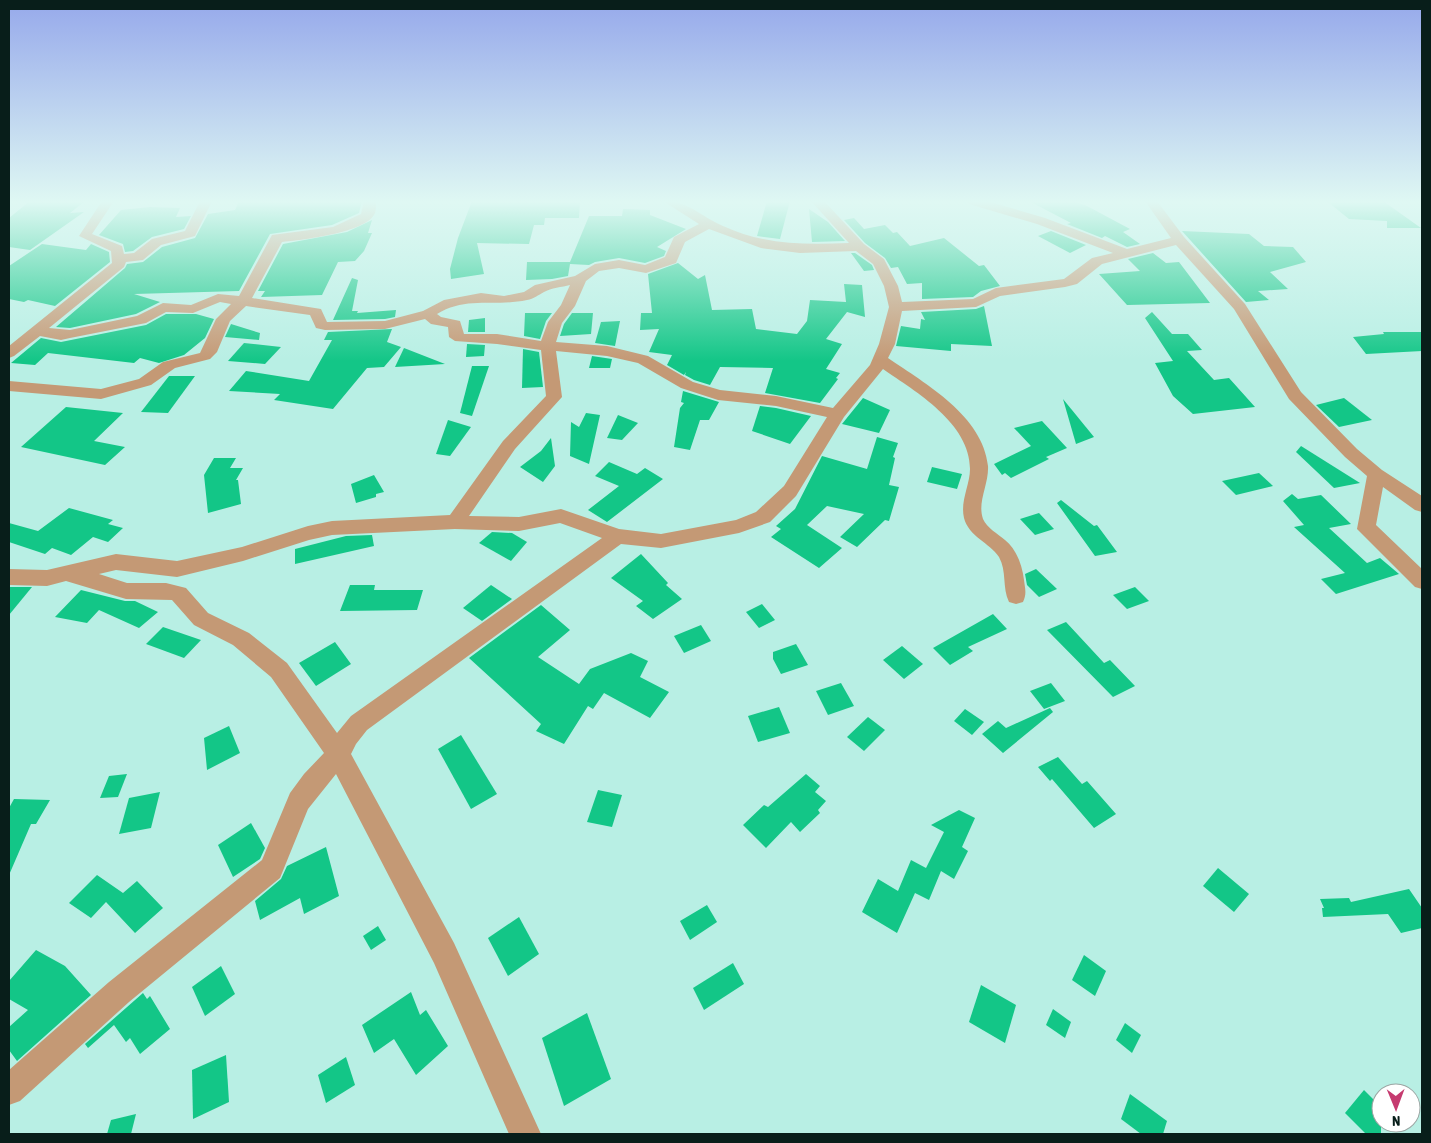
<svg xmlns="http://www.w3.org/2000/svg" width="1431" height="1143" font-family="'Asap Condensed',sans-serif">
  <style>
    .building { fill: #13c687 }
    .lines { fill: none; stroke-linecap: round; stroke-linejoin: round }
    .minor { fill: #c49975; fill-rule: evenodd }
  </style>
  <rect width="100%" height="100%" fill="#b8efe4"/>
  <g class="building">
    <polygon points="30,201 85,201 70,213 84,212 30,250 9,247 9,218"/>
    <polygon points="239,201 362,201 359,213 332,225 270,234 239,291 134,294 160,302 136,314 70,328 56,327 125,268 127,264 143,262 162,247 195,238 208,214 235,210"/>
    <polygon points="472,201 580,201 579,218 545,218 544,225 534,225 529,244 477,243 484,274 451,279 450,269 458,238"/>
    <polygon points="767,201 790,201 780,239 757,236"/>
    <polygon points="1029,201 1073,201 1087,206 1130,229 1123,232 1140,244 1127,247 1105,236 1102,238 1067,224 1071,223"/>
    <polygon points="1383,201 1421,228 1387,228 1387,221 1349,219 1328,202"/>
    <polygon points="150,207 180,208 176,217 191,216 184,229 152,237 133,251 125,252 123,244 99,235 121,210"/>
    <polygon points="623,209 650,210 650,215 686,229 657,247 666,251 664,256 645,263 619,258 595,262 589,265 570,264 568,276 552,279 526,280 527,262 570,262 589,216 622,216"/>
    <polygon points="809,209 828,222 845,241 812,242"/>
    <polygon points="854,218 864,229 885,225 893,233 897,232 910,246 944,238 979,266 984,265 1000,286 981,291 973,297 922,299 922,283 907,284 898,267 891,268 885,258 865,243 844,220"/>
    <polygon points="372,220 368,233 372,233 364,251 355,261 338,262 322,295 261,297 265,291 258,291 283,244 347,232"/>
    <polygon points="1051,231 1086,245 1070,253 1038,236"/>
    <polygon points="1182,231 1249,234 1264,246 1293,247 1306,262 1270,272 1288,289 1258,291 1269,300 1246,302"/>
    <polygon points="42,244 86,250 91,244 109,252 110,262 55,306 28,300 24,302 9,299 9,266"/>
    <polygon points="851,253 855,253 872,265 874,270 864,271"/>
    <polygon points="1153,253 1166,263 1179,262 1210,303 1127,305 1099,274 1140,271 1128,259"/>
    <polygon points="678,263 698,279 705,275 712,310 752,309 756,329 797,334 807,321 810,300 846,302 844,284 862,285 865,317 847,312 826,339 842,344 826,369 840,373 836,378 838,379 820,403 765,393 773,368 720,367 710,385 694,380 685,375 686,372 684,375 667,365 672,355 649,352 659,329 640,330 641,313 652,313 648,274"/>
    <polygon points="352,278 358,280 352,311 358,311 357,313 396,310 395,317 385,319 333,320"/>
    <polygon points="984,306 992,346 951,344 951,351 896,346 901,326 920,329 921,319 925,320 921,312 976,309"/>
    <polygon points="1152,312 1172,334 1188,334 1202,350 1187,351 1214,380 1229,378 1255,407 1193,414 1173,396 1155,363 1173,361 1145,318"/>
    <polygon points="525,313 552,313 546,321 540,339 524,336"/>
    <polygon points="572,313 593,313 591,334 560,336 564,324"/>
    <polygon points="166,314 196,314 214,319 205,338 184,355 159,363 140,358 134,363 48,353 35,365 11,363 41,338 61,342 146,325"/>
    <polygon points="485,318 485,332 468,332 469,320"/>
    <polygon points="620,321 615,346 595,343 601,322"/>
    <polygon points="231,324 260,333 259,340 225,337"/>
    <polygon points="392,329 387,342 401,347 384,367 367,368 333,409 274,400 280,394 229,391 246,371 309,381 332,340 324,340 328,332"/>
    <polygon points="1383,332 1422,332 1422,351 1366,354 1353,337 1384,334"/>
    <polygon points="244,343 281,347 265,364 228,361"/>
    <polygon points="467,344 485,345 484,356 466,357"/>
    <polygon points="404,348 445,364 395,367"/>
    <polygon points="523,349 539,352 543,387 522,388"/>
    <polygon points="592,356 612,359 610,368 589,368"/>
    <polygon points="472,366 489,366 472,416 460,413"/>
    <polygon points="169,376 195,376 168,413 141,412"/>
    <polygon points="683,391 719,402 709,420 700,420 690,450 674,447 680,408 684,403 681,402"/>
    <polygon points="863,398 890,410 879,433 842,424"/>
    <polygon points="1344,398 1372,420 1339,427 1316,405"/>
    <polygon points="1063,399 1094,437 1076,444"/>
    <polygon points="760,406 776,408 811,416 790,444 752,431"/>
    <polygon points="66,407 123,413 94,441 125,447 105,465 21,447"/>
    <polygon points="586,413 600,415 589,464 570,456 571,422 579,427"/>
    <polygon points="618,415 638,423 622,440 607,438"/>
    <polygon points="448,420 471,427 450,456 436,454"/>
    <polygon points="1042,421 1067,448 1046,457 1049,459 1011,478 1005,473 1002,475 994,464 1031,446 1014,428"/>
    <polygon points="877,437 898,443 893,457 895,458 889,485 899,487 889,521 885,520 857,547 840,537 864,514 827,506 807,525 842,548 819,568 771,537 781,529 776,526 795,509 822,456 867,469"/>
    <polygon points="551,438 555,466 543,482 520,467 541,451"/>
    <polygon points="1301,446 1360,483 1334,488 1296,452"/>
    <polygon points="214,458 236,458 230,468 243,468 236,480 238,480 241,504 208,513 204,475"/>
    <polygon points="609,462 637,474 645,468 663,479 607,522 588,510 619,486 595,476"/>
    <polygon points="932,467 962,474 957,489 927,482"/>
    <polygon points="1259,473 1273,486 1236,495 1222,481"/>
    <polygon points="374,475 384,492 376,494 376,497 356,503 351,484"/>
    <polygon points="1292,494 1298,499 1321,495 1351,524 1329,528 1367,563 1380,558 1399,574 1336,594 1321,579 1345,573 1294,527 1304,525 1283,501"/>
    <polygon points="1061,500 1094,526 1097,525 1117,552 1095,556 1057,503"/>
    <polygon points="69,508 113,520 108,524 123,528 108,542 93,537 71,555 52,548 45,554 9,542 9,523 38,531"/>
    <polygon points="1039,513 1054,529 1035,535 1020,519"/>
    <polygon points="492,532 512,533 527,542 511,561 479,543"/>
    <polygon points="372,535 374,546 295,564 295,549 346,536"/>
    <polygon points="641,554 668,583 666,585 682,599 653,619 636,606 643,601 611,578"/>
    <polygon points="1036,569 1057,589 1039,597 1027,585 1025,574"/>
    <polygon points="350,585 375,585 374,590 423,590 417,610 340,611"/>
    <polygon points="491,585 512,599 482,621 463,608"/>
    <polygon points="9,587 32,587 9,615"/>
    <polygon points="1135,587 1149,601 1127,609 1113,595"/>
    <polygon points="81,590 125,601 135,601 158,612 139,628 99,610 87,623 55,617"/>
    <polygon points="762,604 775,620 759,628 746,612"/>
    <polygon points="541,605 570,630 538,657 579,684 590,669 631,653 648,661 640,677 669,692 650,718 604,693 593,709 588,706 564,744 536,731 541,724 469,658"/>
    <polygon points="993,614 1007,629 968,647 973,651 950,665 933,648"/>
    <polygon points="1066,622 1104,663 1110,660 1135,686 1113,697 1047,630"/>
    <polygon points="701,625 711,641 684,653 674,636"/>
    <polygon points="163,627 201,640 184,658 146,644"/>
    <polygon points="335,642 351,664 316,686 299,663"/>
    <polygon points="796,644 808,665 781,674 773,659 773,652"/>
    <polygon points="902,646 923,664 904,679 883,660"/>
    <polygon points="841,683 854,706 828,715 816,691"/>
    <polygon points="1051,683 1065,701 1044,709 1030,691"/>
    <polygon points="779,707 790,733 758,742 748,716"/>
    <polygon points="1050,708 1053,712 1003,753 982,734 998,721 1006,728"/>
    <polygon points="965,709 984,722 972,735 954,721"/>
    <polygon points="868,717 885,730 864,751 847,737"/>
    <polygon points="229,726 240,753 207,770 204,738"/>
    <polygon points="461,735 497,794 471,809 438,749"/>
    <polygon points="1058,757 1082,784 1087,781 1116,814 1094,828 1052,779 1050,781 1038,767"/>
    <polygon points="127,774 118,797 100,798 109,776"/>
    <polygon points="806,774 820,786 815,792 826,801 818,810 820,813 800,832 791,822 766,848 743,825 764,805 768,807"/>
    <polygon points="598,790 622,795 612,827 587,822"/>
    <polygon points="160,792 151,828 119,834 129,798"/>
    <polygon points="14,799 50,800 36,824 31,824 9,875 9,808"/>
    <polygon points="959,810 975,818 962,847 968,851 954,879 941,871 929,900 915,893 897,933 862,912 878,879 898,891 911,860 926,868 944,832 931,825"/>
    <polygon points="251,823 265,848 260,859 233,877 218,845"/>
    <polygon points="326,847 339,896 304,914 300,898 260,920 255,901 281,879 287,866"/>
    <polygon points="1218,868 1249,894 1234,912 1203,886"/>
    <polygon points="97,875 123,893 137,881 163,908 135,933 106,902 91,918 69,903"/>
    <polygon points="1409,889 1422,908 1422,928 1401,933 1388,914 1323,917 1322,908 1324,908 1320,899 1349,898 1351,902"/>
    <polygon points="707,905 717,922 690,940 680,921"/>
    <polygon points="519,917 539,954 508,976 488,938"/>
    <polygon points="378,926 386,940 371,950 363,936"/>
    <polygon points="36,950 65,966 91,995 17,1061 9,1050 9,1027 28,1010 9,999 9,981"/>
    <polygon points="1084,955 1106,971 1095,996 1072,980"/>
    <polygon points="733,963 744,984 704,1010 693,988"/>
    <polygon points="221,966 235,994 205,1016 192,987"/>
    <polygon points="981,985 1016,1005 1005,1043 969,1022"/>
    <polygon points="411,992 420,1015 426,1010 448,1046 416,1075 394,1039 374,1053 362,1025"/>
    <polygon points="143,993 147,999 150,996 170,1029 140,1054 130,1038 126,1042 114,1025 88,1048 85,1044"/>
    <polygon points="1053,1009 1071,1022 1065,1038 1046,1025"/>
    <polygon points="587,1013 611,1079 564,1106 542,1038"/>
    <polygon points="1125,1023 1141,1035 1132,1053 1116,1040"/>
    <polygon points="226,1055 229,1102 193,1119 192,1070"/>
    <polygon points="346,1057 355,1085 326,1103 318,1075"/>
    <polygon points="1364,1090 1381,1107 1381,1134 1366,1134 1345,1113"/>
    <polygon points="1130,1094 1167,1121 1163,1134 1141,1134 1121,1119"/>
    <polygon points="136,1114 131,1134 107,1134 111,1120"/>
  </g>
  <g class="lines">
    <path class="minor" d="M102,201H114L92,234L122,246L124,254L134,253L152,239L185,231L200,201H212L195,236L161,245L143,260L126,262L124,267L49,328L70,330L137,316L163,303L191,305L218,294L239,296L272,235L333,227L361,214L364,201H376C376,205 376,210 375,213C367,233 300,240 282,242L252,298L321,309L327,322L385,321L423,311L444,300L481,293L504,296L524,292L535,285L575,276L595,264L619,260L645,265L665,257L674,237L699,224L663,201C689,201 700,216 723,226C764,245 805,245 849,243L811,201H824L864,244L884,259L898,286L902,302L973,299L996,288L1064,279L1092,258L1113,253L1037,224L969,204L967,201H987L1045,218L1127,249L1171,238L1145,201H1157L1184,237L1245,304L1301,392L1357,449L1382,470L1422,496V512L1415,510L1383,487L1376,525L1422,569V589L1415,587L1357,529L1367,476L1345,457L1289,399L1234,309L1176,245L1102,264L1077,284L1065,287L1000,296L976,307L902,311L895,344L888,358C926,384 983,416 988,466C989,484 977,502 983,519C987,528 998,534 1005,540C1017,550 1022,565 1024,580C1025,588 1027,594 1023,602L1016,604L1009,602C1002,588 1007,571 999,557C989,542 969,537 964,518C960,501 970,485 970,469C970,423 916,392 883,369L844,417L796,496L770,522L739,533L661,548L621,544L367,730L356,744L351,754L454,943L541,1134H509L434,963L336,774L308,809L280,878L129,1002L20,1101L9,1105V1070L109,982L262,860L290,793L304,774L324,753L271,677L233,645L194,625L172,600L126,599L66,581L47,586L9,585V569L47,570L116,554L177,561L242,547L308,526L332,521L450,515L503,441L546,396L541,350L497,344L455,341L449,337L448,327L431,324L425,319L385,329L325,330L316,328L310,315L246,306L230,321L217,352L210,359L175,368L151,385L101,399L9,391V381L101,389L139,379L163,362L200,353L216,319L231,304L220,302L193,313L166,312L146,323L70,338L61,340L40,336L14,356L9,358V346L112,263L111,251L79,236ZM709,229L761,248L800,253L856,251L873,264L884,286L889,307L879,344L870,365L833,408L776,396L720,390L693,382L648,356L607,346L556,342L562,323L575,306L586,281L599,271L619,268L646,273L676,263L685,242ZM570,285L561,305L548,322L541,341L497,334H464L460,321L441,317L437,314C466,296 495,307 527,300C534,299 538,295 544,292C551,288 562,287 570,285ZM556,351L607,356L638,363L681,388L718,400L776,406L827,417L784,486L756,512L736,520L661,534L619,529L561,509L519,517L469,516L515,449L562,397ZM560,523L602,538L351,716L337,733L287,663L249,633L208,613L186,588L166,583H127L99,574L116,570L177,577L243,561L309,540L332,535L455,529L519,531Z"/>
  </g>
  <linearGradient id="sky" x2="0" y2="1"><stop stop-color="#96a9eb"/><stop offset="0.56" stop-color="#dff8f3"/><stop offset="1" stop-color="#dff8f3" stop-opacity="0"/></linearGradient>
  <rect width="1431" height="361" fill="url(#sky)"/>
  <rect width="1431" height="1143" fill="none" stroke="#081e1a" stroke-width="20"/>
  <g transform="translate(1396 1108) rotate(179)"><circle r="24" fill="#ffffff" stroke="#9ca5a3"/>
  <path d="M0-4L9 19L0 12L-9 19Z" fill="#c63b70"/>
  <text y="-8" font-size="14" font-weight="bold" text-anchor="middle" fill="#081e1a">N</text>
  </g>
</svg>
